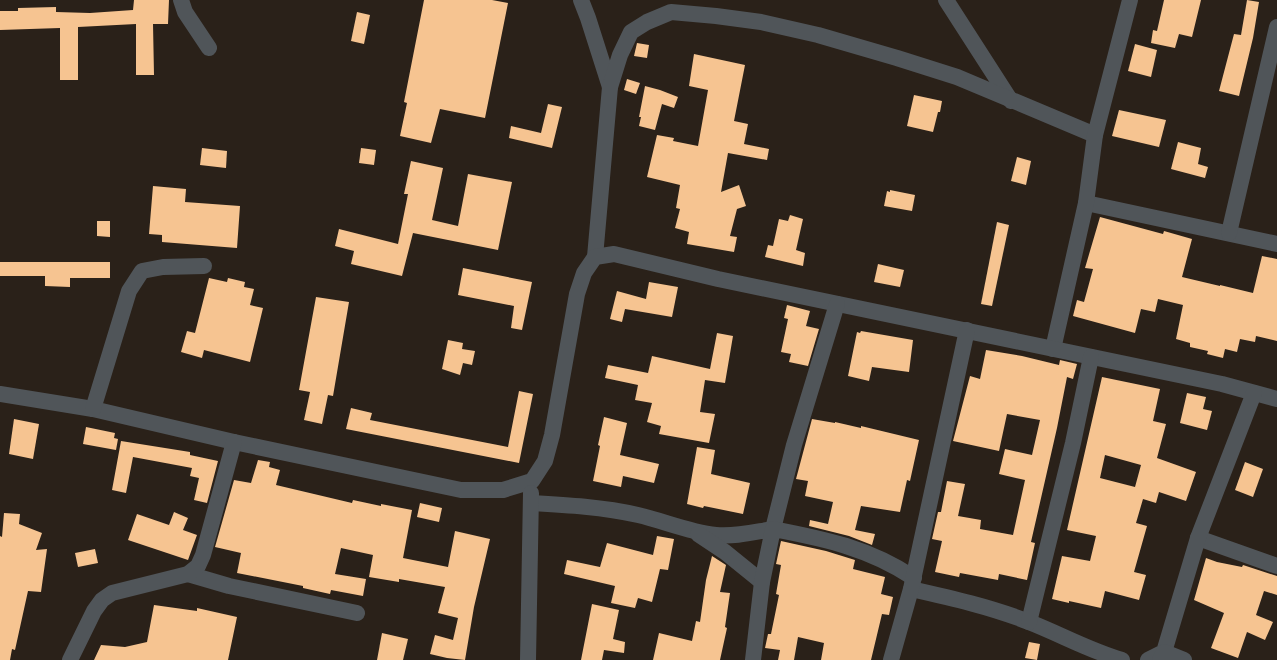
<svg xmlns="http://www.w3.org/2000/svg" width="1277" height="660" font-family="Overpass,sans-serif">
  <style>
    .building { fill: #f6c491; fill-rule: evenodd }
    .lines { fill: none; stroke-linecap: round; stroke-linejoin: round }
    .minor { stroke: #505559; stroke-width: 16 }
  </style>
  <rect width="100%" height="100%" fill="#2a2119"/>
  <g class="building">
    <polygon points="134,0 169,0 168,24 153,24 154,75 136,75 136,24 78,27 78,80 60,80 60,28 0,30 0,11 18,11 18,8 56,7 56,12 90,13 133,10"/>
    <polygon points="424,0 492,0 508,3 485,118 440,109 431,143 400,136 407,103 404,102"/>
    <polygon points="1164,0 1201,0 1192,37 1179,34 1175,48 1151,43 1153,30 1157,31"/>
    <polygon points="1247,0 1259,2 1253,38 1239,96 1219,91 1234,34 1241,35"/>
    <polygon points="357,12 370,15 364,44 351,41"/>
    <polygon points="637,43 649,45 647,58 634,56"/>
    <polygon points="1135,44 1157,50 1151,77 1128,71"/>
    <polygon points="694,54 745,65 734,121 748,124 744,144 769,149 767,160 728,153 721,192 739,185 746,206 737,209 730,236 737,237 734,252 687,244 689,232 675,228 680,209 676,208 680,185 647,177 657,135 674,138 673,141 698,146 708,90 689,86"/>
    <polygon points="627,79 640,83 636,94 624,90"/>
    <polygon points="645,86 660,90 678,97 674,108 662,104 655,130 639,126 641,117 639,117"/>
    <polygon points="914,95 942,101 940,112 938,112 933,132 907,126"/>
    <polygon points="548,104 562,107 552,148 509,138 511,126 541,133"/>
    <polygon points="1119,110 1166,120 1159,147 1112,136"/>
    <polygon points="1178,142 1201,148 1198,164 1208,167 1205,178 1171,169"/>
    <polygon points="202,148 227,151 226,168 200,165"/>
    <polygon points="361,148 376,150 374,165 359,163"/>
    <polygon points="1017,157 1031,161 1026,185 1011,181"/>
    <polygon points="411,161 443,168 432,220 458,226 468,174 512,182 498,250 413,233 402,276 351,264 354,251 335,246 339,229 398,244 408,194 404,194"/>
    <polygon points="153,186 186,189 185,202 240,206 237,248 162,242 162,235 149,234"/>
    <polygon points="890,190 915,195 912,211 884,206 887,191 890,192"/>
    <polygon points="790,215 803,219 796,250 805,253 803,266 765,257 768,245 773,246 779,219 788,221"/>
    <polygon points="1100,217 1163,234 1164,231 1192,239 1182,277 1220,286 1220,285 1253,293 1262,256 1277,259 1277,341 1256,336 1255,342 1240,339 1237,352 1225,349 1223,358 1207,354 1208,351 1190,347 1190,343 1176,339 1183,305 1158,299 1155,312 1141,309 1135,333 1073,316 1077,300 1084,302 1093,269 1085,268"/>
    <polygon points="97,221 110,221 110,237 97,236"/>
    <polygon points="997,222 1009,225 992,306 981,304"/>
    <polygon points="0,262 110,262 110,278 70,278 70,287 45,286 45,276 0,276"/>
    <polygon points="878,264 904,270 900,287 874,282"/>
    <polygon points="463,268 532,282 522,330 511,328 514,306 458,295"/>
    <polygon points="209,278 227,282 228,278 245,282 244,287 254,289 250,305 263,308 250,362 204,350 202,358 181,352 187,331 195,333"/>
    <polygon points="649,282 678,287 672,317 625,309 622,322 610,319 617,291 646,299"/>
    <polygon points="316,297 349,302 333,396 328,395 322,424 304,420 310,392 299,390"/>
    <polygon points="787,305 810,311 806,326 819,329 808,366 789,362 791,354 781,352 788,319 784,318"/>
    <polygon points="861,331 913,340 909,372 872,367 869,381 848,376 857,332 860,333"/>
    <polygon points="717,333 733,336 725,383 705,380 700,412 715,414 709,443 659,434 661,426 647,422 652,403 635,400 638,385 605,378 608,365 648,373 652,356 710,369"/>
    <polygon points="448,340 463,343 462,349 475,351 472,365 463,363 460,375 442,369"/>
    <polygon points="986,350 1022,356 1059,365 1060,360 1077,364 1073,379 1067,377 1057,428 1031,542 1035,543 1027,580 999,574 998,580 960,573 959,577 935,572 942,541 932,539 938,512 941,512 947,481 965,484 958,516 981,520 980,529 1013,535 1025,480 999,474 1005,449 1032,455 1040,420 1007,414 999,451 953,441 970,376 980,379"/>
    <path d="M1102,377L1160,389L1153,421L1166,424L1157,458L1196,472L1186,501L1159,492L1156,503L1143,499L1136,523L1147,526L1134,572L1146,575L1139,600L1105,591L1101,608L1069,601V603L1052,599L1062,556L1090,561L1096,536L1067,530ZM1105,455L1141,465L1135,487L1100,478Z"/>
    <polygon points="519,391 533,394 519,463 346,429 351,408 372,413 370,420 508,447"/>
    <polygon points="1187,393 1206,397 1203,409 1212,411 1207,430 1180,423"/>
    <polygon points="604,417 627,423 620,455 659,464 654,483 623,476 621,487 593,481 600,446 598,445"/>
    <polygon points="14,419 39,424 33,459 9,454"/>
    <polygon points="812,419 835,423 835,422 861,428 861,426 919,440 910,481 907,480 900,512 861,506 855,530 875,534 872,545 849,536 809,526 810,520 828,524 833,502 805,496 808,481 796,479"/>
    <polygon points="86,427 115,433 114,438 118,439 116,450 83,444"/>
    <polygon points="121,441 190,452 190,455 218,461 207,503 194,500 199,478 190,476 192,468 133,457 126,493 112,490"/>
    <polygon points="697,447 715,450 711,474 750,483 743,514 704,506 703,508 687,504"/>
    <polygon points="258,460 270,462 269,467 280,470 276,485 352,503 353,500 381,506 381,504 412,510 403,558 448,567 455,531 490,539 474,607 465,660 447,658 430,654 435,635 453,640 458,618 438,613 445,587 399,579 399,582 369,577 373,555 341,548 335,574 366,579 363,596 331,590 330,594 303,588 303,586 237,573 241,553 215,547 234,480 251,483"/>
    <polygon points="1245,462 1263,469 1253,497 1235,490"/>
    <polygon points="420,503 442,508 439,522 417,517"/>
    <polygon points="174,512 188,518 183,530 197,535 188,560 128,540 137,514 169,525"/>
    <polygon points="4,513 20,514 19,524 42,533 36,550 47,549 41,592 28,591 15,650 12,649 10,660 0,660 0,536 2,537"/>
    <polygon points="657,536 674,539 668,570 660,569 652,602 638,598 635,608 611,603 615,586 564,574 567,560 600,567 607,543 653,555"/>
    <polygon points="781,541 826,551 855,560 853,569 885,577 881,594 893,597 889,615 882,614 871,660 821,660 824,643 798,637 794,660 778,660 780,650 765,648 768,634 771,634 779,595 776,594 781,565 776,564"/>
    <polygon points="95,549 98,563 78,567 75,553"/>
    <polygon points="712,556 726,565 720,592 730,593 725,627 727,628 720,660 653,660 659,633 692,641 696,621 700,622 706,580"/>
    <polygon points="1206,558 1217,562 1242,567 1243,565 1277,576 1277,595 1264,591 1256,615 1273,622 1265,640 1247,632 1238,658 1211,648 1224,613 1194,600"/>
    <polygon points="592,604 619,610 613,639 625,642 624,653 604,650 602,660 581,660"/>
    <polygon points="154,605 197,611 197,608 237,617 228,660 94,660 101,645 125,647 147,642"/>
    <polygon points="382,633 408,639 403,660 377,660"/>
    <polygon points="1029,642 1040,644 1037,660 1025,658"/>
  </g>
  <g class="lines">
    <g class="minor">
      <polyline points="181,0 185,12 209,48"/>
      <polyline points="581,0 588,18 610,87"/>
      <polyline points="946,0 1011,101"/>
      <polyline points="1086,203 1277,244"/>
      <polyline points="1229,233 1277,27"/>
      <polyline points="595,257 610,87 620,55 631,32 647,22 671,12 716,16 761,22 818,35 897,58 957,77 1095,135"/>
      <polyline points="1053,349 1086,203 1095,135 1130,0"/>
      <polyline points="0,394 93,409 234,442 461,490 503,490 532,481 545,461 552,435 577,294 584,273 595,257 614,254 718,279 1222,384 1277,399"/>
      <polyline points="93,409 129,291 142,271 163,267 204,266"/>
      <path d="M531,503C567,505 603,507 638,515C664,521 689,532 716,535C735,537 754,532 773,529L794,445L837,304"/>
      <polyline points="698,534 725,552 762,582"/>
      <polyline points="1198,538 1277,566"/>
      <polyline points="188,574 229,586 357,613"/>
      <path d="M911,589C951,598 991,607 1029,622C1060,634 1090,651 1122,660"/>
      <polyline points="1029,622 1073,443 1091,357"/>
      <polyline points="70,660 94,611 102,600 112,593 188,574 198,566 203,555 234,442"/>
      <polyline points="528,660 531,493"/>
      <path d="M753,660L762,582L773,529C825,539 869,548 914,578"/>
      <polyline points="891,660 911,589 967,330"/>
      <polyline points="1148,660 1164,652 1198,538 1254,393"/>
      <polyline points="1160,660 1164,652 1184,660"/>
    </g>
  </g>
</svg>
